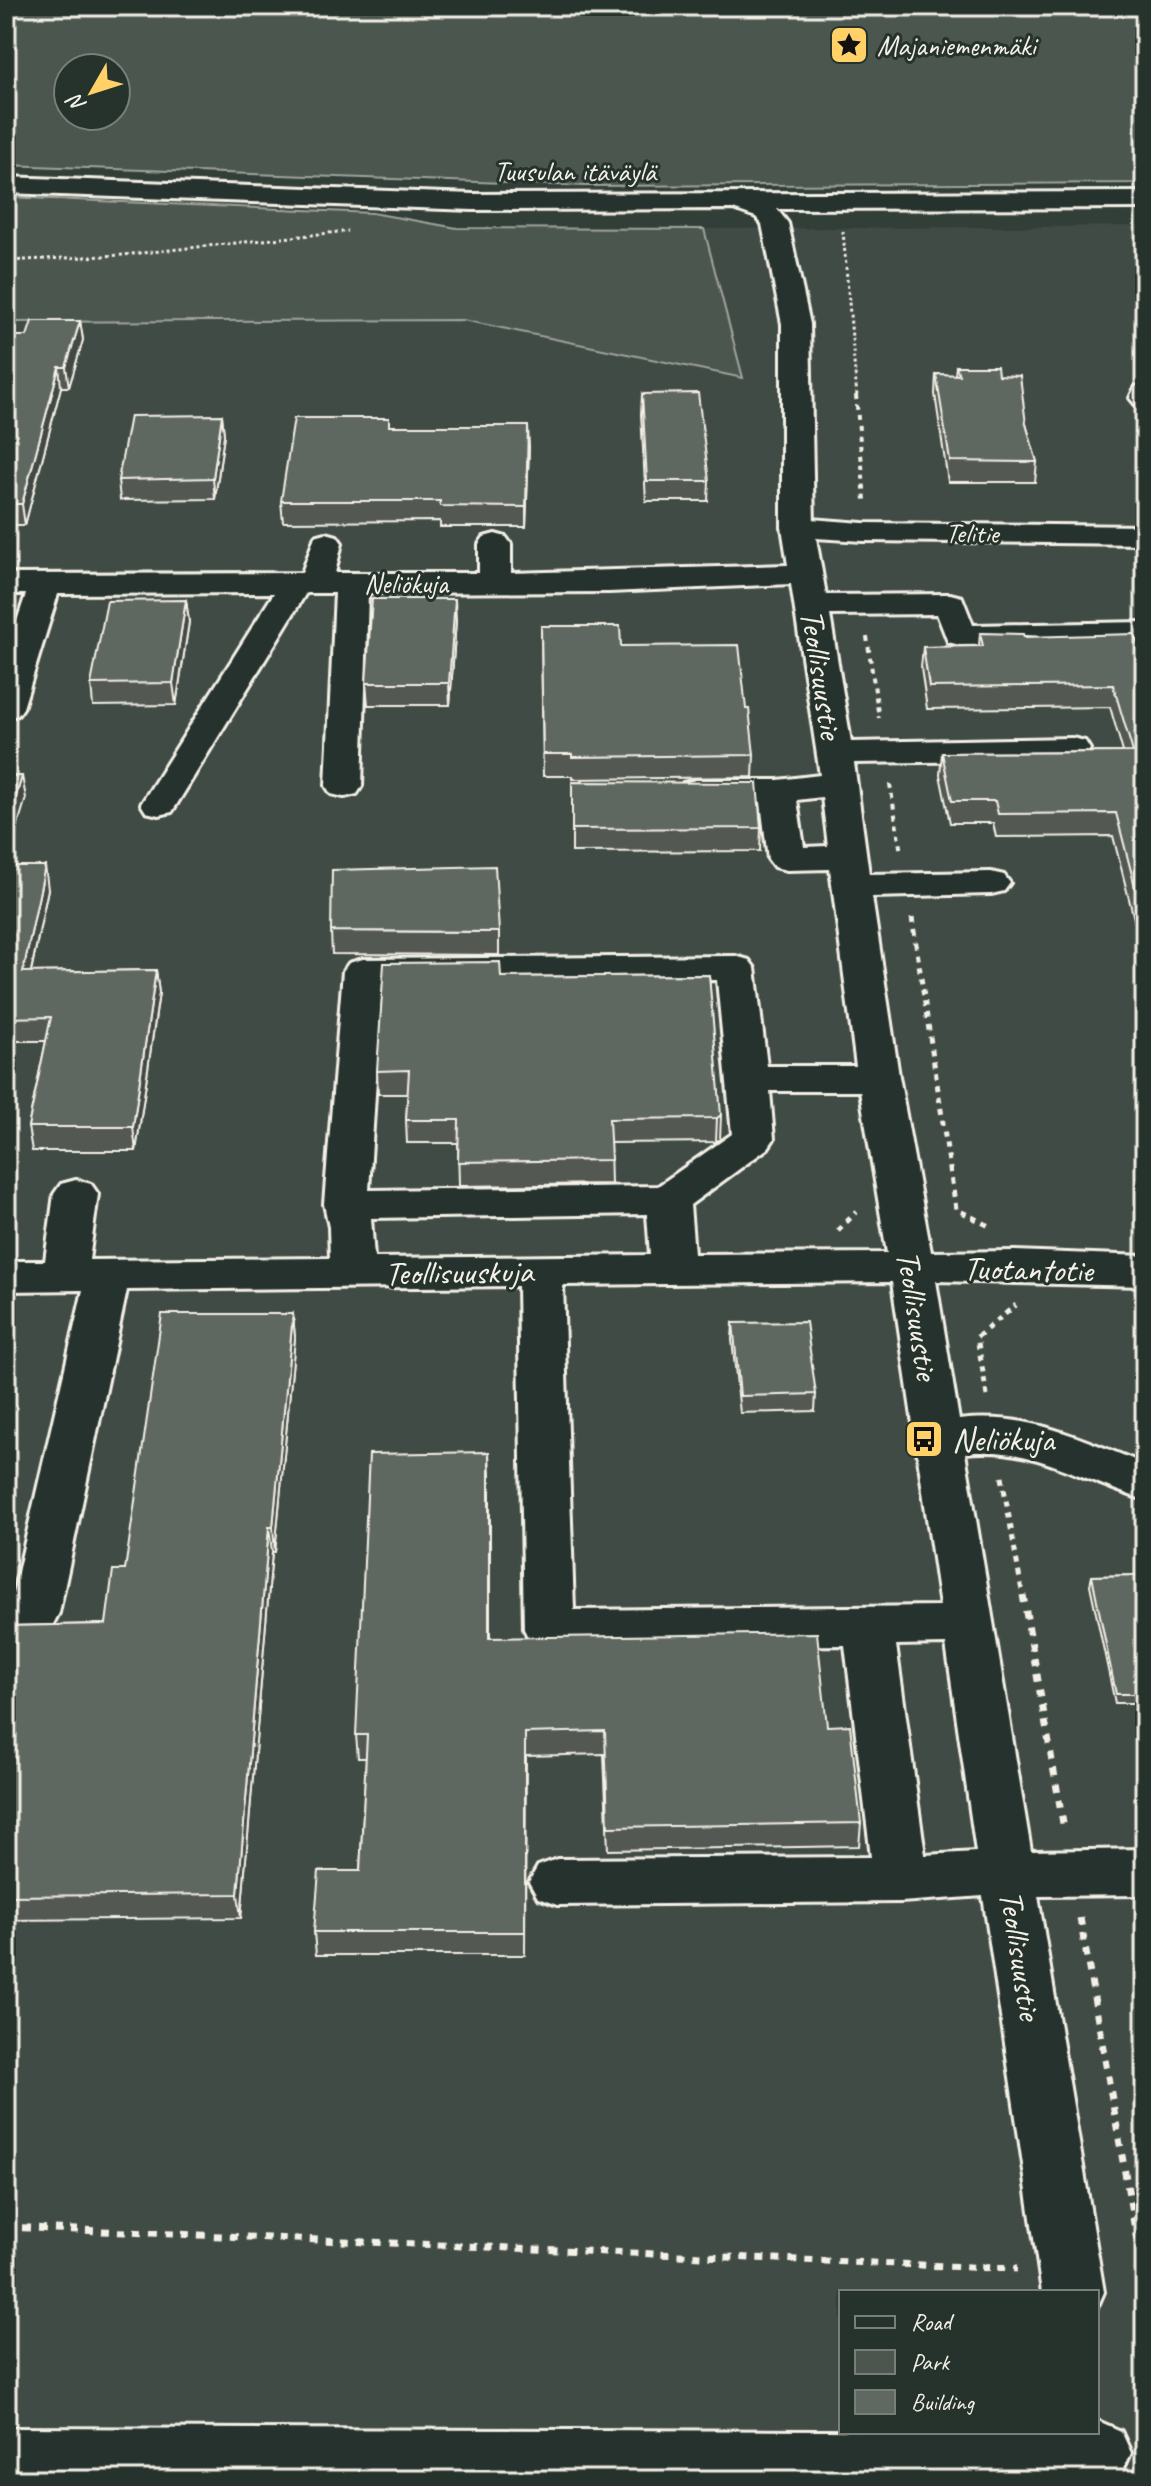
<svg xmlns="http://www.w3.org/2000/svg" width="1151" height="2486" font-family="Caveat,sans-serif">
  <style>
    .built { fill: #404b44; fill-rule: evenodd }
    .green { fill: #4c564f; stroke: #a0a49c; stroke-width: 2; fill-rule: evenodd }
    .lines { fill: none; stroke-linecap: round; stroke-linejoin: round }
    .minor-casing { stroke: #f4f1e8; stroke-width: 6 }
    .major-casing { stroke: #f4f1e8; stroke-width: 6 }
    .path-far3 { stroke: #f4f1e8; stroke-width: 3; stroke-dasharray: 3 3; stroke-linecap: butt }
    .path-far2 { stroke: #f4f1e8; stroke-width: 4; stroke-dasharray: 5 5; stroke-linecap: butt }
    .path-far1 { stroke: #f4f1e8; stroke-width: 5; stroke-dasharray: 6 6; stroke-linecap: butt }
    .path { stroke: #f4f1e8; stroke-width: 7; stroke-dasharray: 8 8; stroke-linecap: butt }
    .minor { fill: #26332d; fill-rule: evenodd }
    .major { fill: #26332d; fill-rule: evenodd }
    .wall { fill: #525953; stroke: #f4f1e8; stroke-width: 2 }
    .shaded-wall { fill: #424944; stroke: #f4f1e8; stroke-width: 2 }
    .building { fill: #5f6861; stroke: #f4f1e8; stroke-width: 2 }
    .labels { text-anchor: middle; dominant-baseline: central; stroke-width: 6; stroke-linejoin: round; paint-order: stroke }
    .far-poi-label { font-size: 28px; fill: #f4f1e8; stroke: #26332d; text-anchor: start }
    .far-street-label { font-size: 28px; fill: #f4f1e8; stroke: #26332d }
    .street-label { font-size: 34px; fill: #f4f1e8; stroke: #26332d }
    .poi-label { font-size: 34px; fill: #f4f1e8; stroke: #26332d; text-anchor: start }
  </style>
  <rect width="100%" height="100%" fill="#323e38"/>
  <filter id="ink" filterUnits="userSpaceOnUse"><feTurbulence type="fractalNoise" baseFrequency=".0125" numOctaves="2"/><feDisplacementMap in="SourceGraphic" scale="16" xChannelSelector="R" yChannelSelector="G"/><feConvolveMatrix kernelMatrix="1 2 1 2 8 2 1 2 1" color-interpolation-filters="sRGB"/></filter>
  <g filter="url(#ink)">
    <path class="built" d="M1145,226V2480H6V322L463,320L742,378L704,229ZM841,2292H1097V2432H841Z"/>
    <g class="green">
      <path d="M6,6H1145V183L585,186L6,165ZM68,68H116V116H68Z"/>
      <polygon points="6,197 372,213 457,228 704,229 743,378 463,320 6,322"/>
    </g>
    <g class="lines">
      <g class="minor-casing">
        <g id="minor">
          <polygon points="1145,384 1145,407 1135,404 1130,398 1135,387"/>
          <path d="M798,518L863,523L1145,526V544L863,541L816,538L826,595L950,594L962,597L973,625L1145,622V642L960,645L948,642L937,614L830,615L851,742L1072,738L1085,741L1090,749L1085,757L1072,760L854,763L869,874L991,872L1004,875L1010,883L1004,891L991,894L872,897L899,1076L931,1252L1015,1251L1145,1256V1286L936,1281L959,1420C1031,1412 1080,1439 1145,1464V1500C1081,1481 1034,1445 965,1453L1031,1851L1145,1849V1895L1038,1896L1104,2292L1097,2308V2292H1042L983,1896L901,1902L557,1905L538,1898L529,1882L538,1866L557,1859L871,1857L845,1645L549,1648L531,1643L524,1629L518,1286L127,1290L59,1613L52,1626L34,1632H6V1594H13L83,1290L6,1291V1261H45L54,1194L61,1184L76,1180L91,1184L98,1194L89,1260L330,1258L329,1227L324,1204L343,971L349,963L363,959L735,956L749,960L755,968L767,1066H856L830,869L787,870L774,867L768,859L761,802H696L683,799L678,791L683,783L696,780H778L820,775L791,584L609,592L368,593L362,786L357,794L344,797L331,794L326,786L335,593H306L177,804L172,812L159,815L146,812L141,804L274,593L58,594L23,708L18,715L6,718V654L26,594H6V574L302,573L315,536L326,533L337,536L342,543L335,573H479V544L484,537L495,534L506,537L511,544V573L788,565L782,527L787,520ZM822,797L828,846L804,847L797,800ZM717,980L732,1134L658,1186L369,1190L382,983ZM770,1091H860L887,1253L694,1254L690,1205L768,1148L774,1139ZM647,1214L650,1255L374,1258L371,1218ZM892,1282L940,1606L574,1610L563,1285ZM946,1644L976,1852L925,1855L896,1645Z"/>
          <polygon points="1098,2421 1121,2431 1131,2453 1121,2475 1109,2480 6,2480 6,2428 1097,2432"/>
        </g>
      </g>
      <g class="major-casing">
        <polygon id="major" points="6,177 473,194 1145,192 1145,208 777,209 788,223 810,324 814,527 809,534 798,536 787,534 782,527 782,324 762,224 756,217 733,209 473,210 6,193"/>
      </g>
      <g class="path-far3">
        <polyline points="843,231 857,397"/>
        <polyline points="6,261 123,255 348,231"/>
      </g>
      <g class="path-far2">
        <polyline points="856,395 865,500"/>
        <polyline points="867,637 879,718"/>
        <polyline points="890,784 901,853"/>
      </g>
      <g class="path-far1">
        <polyline points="912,918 956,1209 991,1227"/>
        <polyline points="838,1231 856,1212"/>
        <polyline points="987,1396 977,1337 1016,1305"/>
        <polyline points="1002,1477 1023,1597"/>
      </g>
      <g class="path">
        <polyline points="1023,1595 1064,1829"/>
        <polyline points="1080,1918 1145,2286"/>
        <polyline points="6,2227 1017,2269"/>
      </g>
      <use href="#minor" class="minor"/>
      <use href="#major" class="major"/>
    </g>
    <g class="wall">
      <polygon points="80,321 83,340 69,387 61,387 25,525 6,525 6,336 27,336"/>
      <polygon points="956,366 998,375 1026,424 1037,462 1035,482 948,482 935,394 936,374 955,375"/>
      <polygon points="642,394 709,481 708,501 646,501 641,414"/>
      <polygon points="222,415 224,435 215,499 120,500 118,480"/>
      <polygon points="390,426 529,446 526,527 440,527 440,521 283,522 281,501"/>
      <polygon points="186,600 189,622 176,705 93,706 91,684"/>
      <polygon points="456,620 450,705 368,705 366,683"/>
      <polygon points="541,626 621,646 746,709 754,755 753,777 572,779 572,776 543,776"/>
      <polygon points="980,633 1145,644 1145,962 1113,836 996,837 993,823 950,823 940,775 942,753 1123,752 1110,707 927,709 921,668 923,647 979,646"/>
      <polygon points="572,782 761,828 760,851 572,852"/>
      <polygon points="6,866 48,889 31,972 156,970 159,993 136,1151 32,1151 28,1127 46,1041 6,1041"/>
      <polygon points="331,931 499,932 499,955 332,954"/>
      <polygon points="709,975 720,1139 716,1142 610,1143 611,1184 459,1186 458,1143 407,1143 406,1120 408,1094 378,1094 377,1071 501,977"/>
      <polygon points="293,1314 295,1338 275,1552 272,1552 241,1918 6,1920 6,1626 106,1624 125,1570"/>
      <polygon points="733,1323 816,1394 815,1411 740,1413 732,1340"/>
      <polygon points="489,1452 490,1638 827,1726 861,1823 859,1846 608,1850 604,1754 526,1756 525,1955 316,1955 314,1932 360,1871 366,1758 358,1758 356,1735"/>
      <polygon points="1145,1575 1145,1703 1115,1703 1090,1585 1092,1576"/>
    </g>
    <g class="shaded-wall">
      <polygon points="80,321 83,340 69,387 66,367"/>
      <polygon points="59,367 61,387 25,525 22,504"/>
      <polygon points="222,415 224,435 215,499 213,478"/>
      <polygon points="528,426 529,446 526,527 526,507"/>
      <polygon points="455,599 456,620 450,705 449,683"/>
      <polygon points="186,600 189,622 176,705 173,683"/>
      <polygon points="22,776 26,798 6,864 6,830"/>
      <polygon points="45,866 48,889 26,995 23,972"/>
      <polygon points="156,970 159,993 136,1151 133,1127"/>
      <polygon points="721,1115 720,1139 716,1142 717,1118"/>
      <polygon points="293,1314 295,1338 275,1552 273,1527"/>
      <polygon points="489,1452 490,1475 490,1661 489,1638"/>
      <polygon points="269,1527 272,1552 241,1918 238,1894"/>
    </g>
    <g class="building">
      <polygon points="32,321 80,321 66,367 59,367 22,504 6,504 6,336 27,336"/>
      <polygon points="956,366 997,366 998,375 1020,376 1026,424 1037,462 950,461 936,374 959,375"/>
      <polygon points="698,393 709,481 647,481 642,394"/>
      <polygon points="222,415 213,478 118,480 130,416"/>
      <polygon points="294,418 389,418 389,426 528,426 526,507 440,506 440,501 281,501"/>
      <polygon points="372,599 455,599 449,683 366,683"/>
      <polygon points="186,600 173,683 91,684 107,601"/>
      <polygon points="541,626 620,626 621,646 739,645 746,709 749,709 754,755 572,757 572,754 543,754"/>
      <polygon points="980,633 1023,634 1024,637 1134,634 1138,644 1145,644 1145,925 1116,813 998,814 995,801 952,801 942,753 1133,752 1113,685 929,687 923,647 983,646"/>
      <polygon points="6,776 22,776 6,830"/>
      <polygon points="572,782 757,783 761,828 572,829"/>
      <polygon points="6,866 45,866 23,972 156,970 133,1127 28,1127 51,1017 6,1018"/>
      <polygon points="495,866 499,932 331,931 332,870"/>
      <polygon points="500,962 501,977 709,975 721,1115 717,1118 609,1119 611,1160 458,1162 459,1120 406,1120 409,1070 377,1071 384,963"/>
      <polygon points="162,1314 293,1314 273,1527 269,1527 238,1894 6,1896 6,1626 106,1624 113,1570 125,1570"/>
      <polygon points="806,1322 816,1394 740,1396 733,1323"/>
      <polygon points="489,1452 489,1638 817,1633 827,1726 850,1725 861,1823 608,1827 605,1731 525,1733 525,1932 314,1932 319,1871 360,1871 367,1735 356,1735 369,1454"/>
      <polygon points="1145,1575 1145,1694 1116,1694 1092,1576"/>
    </g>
  </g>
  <defs>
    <g id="sight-square" transform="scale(2)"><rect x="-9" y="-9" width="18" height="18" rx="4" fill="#ffd166" stroke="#26332d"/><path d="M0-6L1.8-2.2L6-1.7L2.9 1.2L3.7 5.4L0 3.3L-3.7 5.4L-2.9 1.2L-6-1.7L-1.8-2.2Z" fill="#111"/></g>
    <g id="bus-square" transform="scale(2)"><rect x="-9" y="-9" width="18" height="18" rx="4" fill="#ffd166" stroke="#26332d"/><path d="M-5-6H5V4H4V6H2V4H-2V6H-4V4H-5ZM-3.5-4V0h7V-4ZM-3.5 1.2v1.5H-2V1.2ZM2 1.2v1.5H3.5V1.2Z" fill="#111"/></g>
  </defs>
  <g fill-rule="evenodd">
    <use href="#sight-square" x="849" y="45"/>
    <use href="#bus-square" x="924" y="1439"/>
  </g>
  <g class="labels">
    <g class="far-poi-label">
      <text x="877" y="45">Majaniemenmäki</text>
    </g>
    <g class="far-street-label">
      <text x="575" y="171">Tuusulan itäväylä</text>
      <text transform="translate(972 533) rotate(1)">Telitie</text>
      <text x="406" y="583">Neliökuja</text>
    </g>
    <g class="street-label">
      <text transform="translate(822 674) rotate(81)">Teollisuustie</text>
      <text transform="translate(1028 1269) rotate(1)">Tuotantotie</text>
      <text transform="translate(459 1272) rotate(-1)">Teollisuuskuja</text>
      <text transform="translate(918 1315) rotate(81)">Teollisuustie</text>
      <text transform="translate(1021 1955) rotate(81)">Teollisuustie</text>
    </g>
    <g class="poi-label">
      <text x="952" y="1439">Neliökuja</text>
    </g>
  </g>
  <rect width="1151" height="2486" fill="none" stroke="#26332d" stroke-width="32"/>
  <rect x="16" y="16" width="1119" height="2454" fill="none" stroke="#f4f1e8" stroke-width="3" filter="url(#ink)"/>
  <rect x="839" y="2290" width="260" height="144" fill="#26332d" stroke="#787f78" stroke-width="2"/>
  <rect x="855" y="2316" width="40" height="12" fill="#26332d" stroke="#787f78" stroke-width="2"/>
  <text x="911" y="2330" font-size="24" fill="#f4f1e8">Road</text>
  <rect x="855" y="2350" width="40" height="24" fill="#4c564f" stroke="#787f78" stroke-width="2"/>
  <text x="911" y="2370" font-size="24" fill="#f4f1e8">Park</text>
  <rect x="855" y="2390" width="40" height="24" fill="#5f6861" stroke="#787f78" stroke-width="2"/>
  <text x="911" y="2410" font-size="24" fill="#f4f1e8">Building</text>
  <g transform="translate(92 92) rotate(231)"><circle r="38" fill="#26332d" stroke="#787f78" stroke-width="2"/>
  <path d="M0-6L14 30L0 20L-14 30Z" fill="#ffd166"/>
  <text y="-12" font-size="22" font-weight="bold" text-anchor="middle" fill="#f4f1e8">N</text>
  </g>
</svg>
